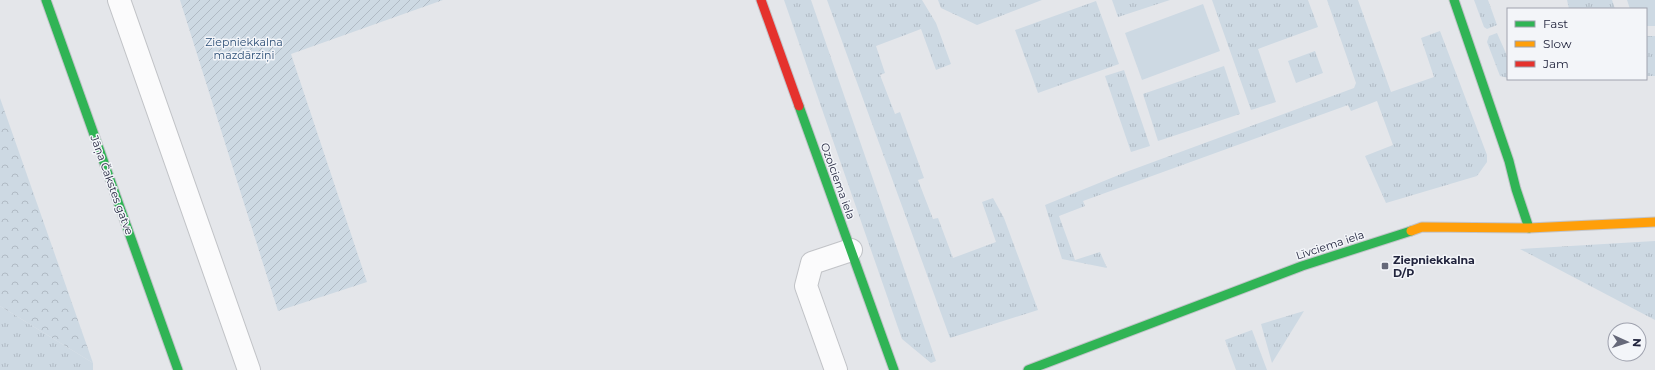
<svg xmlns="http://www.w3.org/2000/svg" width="1655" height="370" font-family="Montserrat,sans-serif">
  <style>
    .grass { fill: url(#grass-tufts) }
    .forest { fill: url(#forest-crowns) }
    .park { fill: #cdd9e3 }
    .garden { fill: url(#garden-furrows) }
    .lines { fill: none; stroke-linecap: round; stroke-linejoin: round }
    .street-casing { stroke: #c1c3c7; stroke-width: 24 }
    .fast-casing { stroke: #c2c4c9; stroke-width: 11 }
    .slow-casing { stroke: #c2c4c9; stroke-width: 11 }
    .jam-casing { stroke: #c2c4c9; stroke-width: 11 }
    .street { stroke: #fbfbfc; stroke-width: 22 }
    .fast { stroke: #30b455; stroke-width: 9 }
    .slow { stroke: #ff9f0a; stroke-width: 9 }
    .jam { stroke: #e5322d; stroke-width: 9 }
    .poi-dot { fill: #66697a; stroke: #f3f5f9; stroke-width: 1.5 }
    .labels { text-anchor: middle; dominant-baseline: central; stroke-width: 3; stroke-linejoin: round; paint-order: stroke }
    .park-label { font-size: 11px; fill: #2c4e75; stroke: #f3f5f9 }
    .street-label { font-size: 11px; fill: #22253e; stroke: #f3f5f9 }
    .poi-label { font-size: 11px; font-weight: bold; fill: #22253e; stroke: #f3f5f9; text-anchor: start }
  </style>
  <defs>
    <pattern id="grass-tufts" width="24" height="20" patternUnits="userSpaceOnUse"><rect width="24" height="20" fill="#cdd9e3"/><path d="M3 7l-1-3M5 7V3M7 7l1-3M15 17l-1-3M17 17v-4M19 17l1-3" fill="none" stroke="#b0bac4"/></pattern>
    <pattern id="forest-crowns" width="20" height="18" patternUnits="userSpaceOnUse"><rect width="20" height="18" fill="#cdd9e3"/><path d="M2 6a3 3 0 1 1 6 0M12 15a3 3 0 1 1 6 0" fill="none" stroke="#b0bac4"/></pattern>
    <pattern id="garden-furrows" width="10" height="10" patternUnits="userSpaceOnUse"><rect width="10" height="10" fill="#cdd9e3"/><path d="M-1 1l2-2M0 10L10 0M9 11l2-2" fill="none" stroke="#b0bac4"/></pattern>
  </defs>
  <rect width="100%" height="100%" fill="#e4e6ea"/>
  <g class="grass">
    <polygon points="784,0 811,0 936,361 931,363 902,339"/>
    <polygon points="827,0 922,0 936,23 951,64 936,70 921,29 876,46 885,73 880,75 895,114 900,112 924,178 918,180 933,219 938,218 953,258 996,242 982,202 993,198 1004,218 1038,310 950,338"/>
    <polygon points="938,0 1042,0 977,25 941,8"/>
    <polygon points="1112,0 1170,0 1118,17"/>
    <polygon points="1212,0 1308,0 1318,27 1258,49 1276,102 1251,110"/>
    <polygon points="1327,0 1358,0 1391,92 1434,77 1421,38 1440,31 1487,155 1487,162 1477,176 1386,203 1365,156 1393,145 1377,101 1351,111 1348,105 1083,201 1085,206 1059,216 1075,260 1100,252 1107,268 1062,259 1045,205 1126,172 1354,88 1356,83"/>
    <polygon points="1474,0 1488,0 1497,25 1487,29 1484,27"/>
    <polygon points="1567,0 1612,0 1615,9 1569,9"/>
    <polygon points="1096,1 1119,64 1038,93 1015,30"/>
    <polygon points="1497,33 1508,58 1508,78 1500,76 1487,42 1489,36"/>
    <polygon points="1646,35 1647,36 1655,36 1655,76 1646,76"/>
    <polygon points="1315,51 1323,73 1296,83 1288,61"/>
    <polygon points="1224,66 1240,114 1158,141 1143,94"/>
    <polygon points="1124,70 1150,146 1131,152 1105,76"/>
    <polygon points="1655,241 1655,320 1520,249"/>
    <polygon points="0,306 93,363 93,370 0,370"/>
    <polygon points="1304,311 1272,363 1261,324"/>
    <polygon points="1252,330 1267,370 1236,370 1225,340"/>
  </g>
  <polygon class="forest" points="0,98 93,363 0,306"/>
  <g class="park">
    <polygon points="1627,0 1655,0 1655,26 1646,26 1646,9 1630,9"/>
    <polygon points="1203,4 1220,51 1142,80 1125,33"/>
  </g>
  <polygon class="garden" points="180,0 443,0 291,54 367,282 278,311"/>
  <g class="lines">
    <g class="street-casing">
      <g id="street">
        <polyline points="119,0 249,370"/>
        <polyline points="836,370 806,286 812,263 851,250"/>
      </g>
    </g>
    <g class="fast-casing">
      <g id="fast">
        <polyline points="46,0 178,370"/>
        <polyline points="1454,0 1509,161 1516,189 1529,228"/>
        <polyline points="799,106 894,370"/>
        <polyline points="1028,370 1302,266 1411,231"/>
      </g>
    </g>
    <g class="slow-casing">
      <polyline id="slow" points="1411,231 1422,227 1529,228 1655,222"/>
    </g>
    <g class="jam-casing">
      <polyline id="jam" points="761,0 799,106"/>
    </g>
    <use href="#street" class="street"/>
    <use href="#fast" class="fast"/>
    <use href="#slow" class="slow"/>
    <use href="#jam" class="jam"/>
  </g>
  <rect class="poi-dot" x="1381" y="262" width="8" height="8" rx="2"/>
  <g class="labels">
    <g class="park-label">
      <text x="244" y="42">Ziepniekkalna<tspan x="244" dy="13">mazdārziņi</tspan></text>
    </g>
    <g class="street-label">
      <text transform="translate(838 181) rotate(70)">Ozolciema iela</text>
      <text transform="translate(112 185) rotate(70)">Jāņa Čakstes gatve</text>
      <text transform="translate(1330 245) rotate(-18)">Līvciema iela</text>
    </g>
    <g class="poi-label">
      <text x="1393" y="260">Ziepniekkalna<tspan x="1393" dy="13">D/P</tspan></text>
    </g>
  </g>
  <rect x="1507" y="8" width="140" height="72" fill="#f3f5f9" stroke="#9fa2ae"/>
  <rect x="1515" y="21" width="20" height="6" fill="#30b455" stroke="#9fa2ae"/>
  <text x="1543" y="28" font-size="12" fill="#22253e">Fast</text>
  <rect x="1515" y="41" width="20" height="6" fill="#ff9f0a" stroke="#9fa2ae"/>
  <text x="1543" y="48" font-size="12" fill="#22253e">Slow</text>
  <rect x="1515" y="61" width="20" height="6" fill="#e5322d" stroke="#9fa2ae"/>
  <text x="1543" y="68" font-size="12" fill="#22253e">Jam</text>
  <g transform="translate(1627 342) rotate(93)"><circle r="19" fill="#f3f5f9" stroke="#9fa2ae"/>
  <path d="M0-3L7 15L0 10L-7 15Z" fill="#66697a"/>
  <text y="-6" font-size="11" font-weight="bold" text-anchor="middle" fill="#22253e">N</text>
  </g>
</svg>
